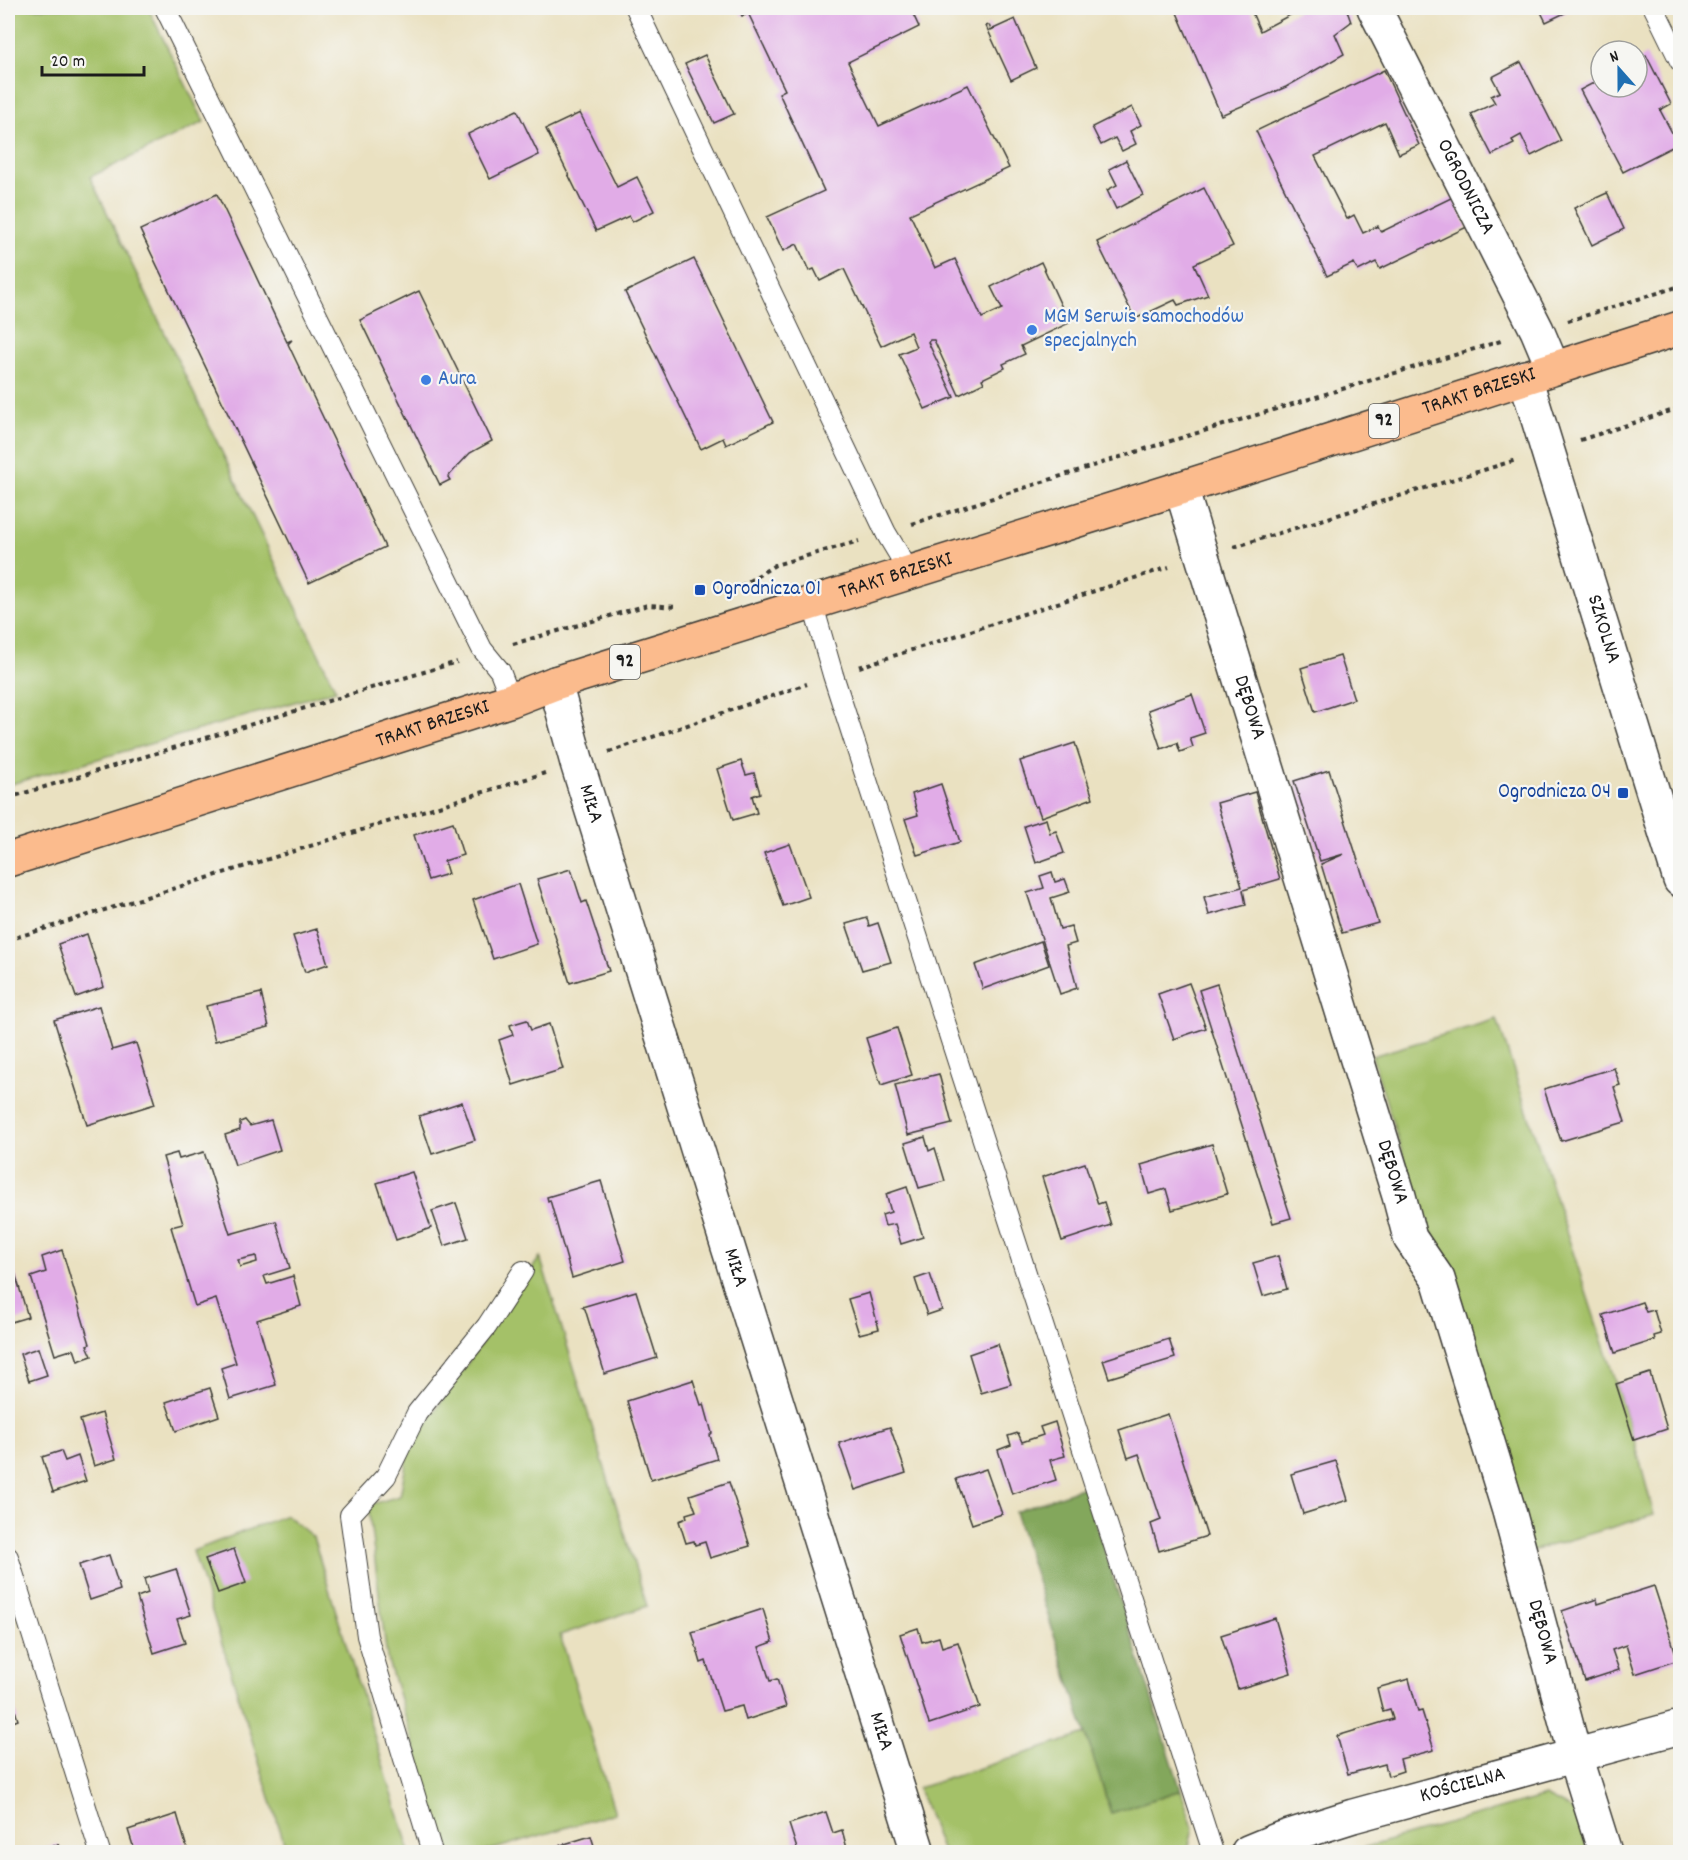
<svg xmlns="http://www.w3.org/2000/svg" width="1688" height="1860" font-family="Dekko,sans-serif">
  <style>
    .green { fill: #a4c168; stroke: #606e42; stroke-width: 1.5 }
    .forest { fill: #83a75c; stroke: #50623c; stroke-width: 1.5 }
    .building { fill: #e1ace7; fill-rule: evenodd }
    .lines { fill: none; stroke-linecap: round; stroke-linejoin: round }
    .service-casing { stroke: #3b3a35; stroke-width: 22 }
    .minor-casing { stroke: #3b3a35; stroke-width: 36 }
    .primary-casing { stroke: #3b3a35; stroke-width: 36 }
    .path { stroke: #3b3a35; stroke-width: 4; stroke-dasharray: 4.5 4.5; stroke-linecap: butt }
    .service { stroke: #fff; stroke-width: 20 }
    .minor { stroke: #fff; stroke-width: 33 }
    .primary { stroke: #fbbb8d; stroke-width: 33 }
    .shop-dot { fill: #3f7fe0; stroke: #f6f6f2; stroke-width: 2 }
    .transit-dot { fill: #1a4fb4; stroke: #f6f6f2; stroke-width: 2 }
    .labels { text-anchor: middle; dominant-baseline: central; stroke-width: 4.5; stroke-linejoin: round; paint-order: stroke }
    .shield { fill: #f6f6f2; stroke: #5d5d5c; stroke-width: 1.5 }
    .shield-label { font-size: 20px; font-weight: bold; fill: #1c1c1c }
    .street-label { font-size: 21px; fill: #1c1c1c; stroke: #f6f6f2 }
    .shop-label { font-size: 21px; fill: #366cbe; stroke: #f6f6f2; text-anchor: start }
    .transit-label { font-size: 21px; fill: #164399; stroke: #f6f6f2; text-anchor: start }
  </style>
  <rect width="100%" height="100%" fill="#f6f6f2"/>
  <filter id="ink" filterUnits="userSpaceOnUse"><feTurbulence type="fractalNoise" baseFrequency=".0167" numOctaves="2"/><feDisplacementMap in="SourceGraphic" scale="12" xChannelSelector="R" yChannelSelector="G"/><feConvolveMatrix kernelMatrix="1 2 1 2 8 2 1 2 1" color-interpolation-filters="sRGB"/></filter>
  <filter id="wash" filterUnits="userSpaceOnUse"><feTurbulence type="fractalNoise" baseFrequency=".008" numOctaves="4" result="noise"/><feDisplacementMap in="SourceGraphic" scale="24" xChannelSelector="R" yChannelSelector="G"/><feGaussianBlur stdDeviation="1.35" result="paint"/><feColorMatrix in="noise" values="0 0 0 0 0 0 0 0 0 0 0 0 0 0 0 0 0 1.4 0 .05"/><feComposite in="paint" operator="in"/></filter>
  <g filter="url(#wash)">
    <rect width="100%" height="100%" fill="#eae1c1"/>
    <g class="green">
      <polygon points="8,8 148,8 204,122 90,177 336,690 8,785"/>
      <polygon points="1497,1019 1634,1439 1654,1515 1528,1552 1441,1247 1423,1220 1372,1056"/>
      <polygon points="540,1257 647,1606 560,1635 615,1813 484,1852 448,1852 387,1658 368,1505 400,1496 409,1449"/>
      <polygon points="286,1515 313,1537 410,1852 287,1852 193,1551"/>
      <polygon points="1086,1734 1111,1813 1181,1790 1193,1828 1188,1850 1185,1852 942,1852 918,1788"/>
      <polygon points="1545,1796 1576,1812 1588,1852 1349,1852"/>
    </g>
    <polygon class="forest" points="1084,1487 1181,1790 1111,1813 1015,1512"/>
    <g id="blocks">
      <g class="building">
        <polygon points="738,8 803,8 805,10 810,8 923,8 924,9 913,14 919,27 848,62 879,126 968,85 1009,168 910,214 935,268 955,259 982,318 1002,309 991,287 1041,262 1069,323 1021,346 1025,354 1003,364 1005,368 982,379 984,383 959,395 934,340 930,340 928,342 954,397 925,409 899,354 916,347 910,332 881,346 844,269 820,281 814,269 809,271 797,244 783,251 767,217 824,191 779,93 785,90 748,13 742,16"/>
        <polygon points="1175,8 1250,8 1260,31 1303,8 1346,8 1351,22 1335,34 1344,54 1286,87 1221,115"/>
        <polygon points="1539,8 1575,8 1546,22"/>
        <polygon points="1015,19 1036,68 1011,80 986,26 989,25 991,30"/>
        <polygon points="705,55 734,114 714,123 685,64"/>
        <polygon points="1646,55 1671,104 1660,110 1678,144 1623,172 1580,90 1601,79 1601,87 1637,87 1637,60"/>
        <polygon points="1521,62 1561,141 1531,156 1521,135 1512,140 1514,144 1492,155 1471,114 1495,103 1491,96 1500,92 1492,77"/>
        <polygon points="1384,70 1419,145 1399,154 1385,122 1315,156 1347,219 1354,215 1363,233 1378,226 1381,232 1453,197 1467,227 1380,269 1376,262 1358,271 1354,263 1327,276 1256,131"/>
        <polygon points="1132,107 1141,125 1130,131 1136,144 1122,151 1115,138 1101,145 1092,127"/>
        <polygon points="517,110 539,155 490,179 468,134"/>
        <polygon points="580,113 617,187 637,177 654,211 632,222 629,216 596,231 546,129"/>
        <polygon points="1126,160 1143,195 1116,209 1107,190 1117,185 1109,169"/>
        <polygon points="1204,188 1233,246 1194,264 1208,295 1178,305 1175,300 1135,319 1097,242"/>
        <polygon points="1607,193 1624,229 1592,245 1574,208"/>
        <polygon points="217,194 287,342 292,340 288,344 385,547 309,583 140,230"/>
        <polygon points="694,259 773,422 726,445 723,438 701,449 625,292"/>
        <polygon points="419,291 492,441 470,453 456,468 448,477 450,480 440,485 360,320"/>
        <polygon points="1340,656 1354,699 1315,712 1301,668"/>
        <polygon points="1192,694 1205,733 1190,738 1193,747 1180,752 1177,743 1161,749 1148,710"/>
        <polygon points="1075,743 1093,798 1041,817 1037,806 1035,807 1020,761"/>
        <polygon points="741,761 746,775 754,773 760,793 752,796 757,813 733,820 717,769"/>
        <polygon points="1329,770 1378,923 1342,933 1321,864 1344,854 1320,861 1294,781"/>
        <polygon points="941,784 960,842 917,855 905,819 918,815 912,794"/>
        <polygon points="1255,792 1280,879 1243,890 1246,905 1209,915 1204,897 1242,887 1217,803"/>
        <polygon points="1046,819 1050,833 1056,831 1064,853 1036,863 1024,826"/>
        <polygon points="453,822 463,855 444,861 448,874 428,880 414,835"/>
        <polygon points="790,844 809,897 783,906 764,853"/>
        <polygon points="571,869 582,903 586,901 609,971 570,983 537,879"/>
        <polygon points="1052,872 1055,882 1065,879 1070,892 1051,898 1060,929 1071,926 1076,943 1066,946 1077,988 1060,994 1027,893 1044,888 1040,876"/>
        <polygon points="518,884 537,944 493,959 473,900"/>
        <polygon points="867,918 869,926 878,923 891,962 862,970 846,924"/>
        <polygon points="317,929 328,964 305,972 293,936"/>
        <polygon points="87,934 104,987 76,997 58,944"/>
        <polygon points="1041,941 1049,965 983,989 975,965"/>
        <polygon points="1189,983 1206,1028 1174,1039 1158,994"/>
        <polygon points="1217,984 1291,1218 1273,1223 1199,990"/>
        <polygon points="261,993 269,1027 215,1041 206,1006"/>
        <polygon points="99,1006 112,1050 136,1043 155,1104 87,1125 54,1020"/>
        <polygon points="527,1020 531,1030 549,1024 563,1069 513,1085 499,1040 513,1035 510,1025"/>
        <polygon points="897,1028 912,1075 881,1085 866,1038"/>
        <polygon points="1614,1068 1620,1085 1614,1087 1625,1122 1561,1141 1544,1089"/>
        <polygon points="939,1074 952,1124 908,1135 895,1085"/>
        <polygon points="462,1102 475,1140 432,1154 419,1116"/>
        <polygon points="245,1120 250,1126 271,1120 280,1150 235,1165 225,1135 240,1130 240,1122"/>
        <polygon points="925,1137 929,1151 935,1148 945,1181 919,1188 905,1143"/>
        <polygon points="1212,1144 1227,1194 1172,1210 1166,1189 1149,1194 1141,1165"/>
        <path d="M204,1152L230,1234L276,1221L290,1268L264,1276L267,1284L293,1276L301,1306L257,1320L276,1385L230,1399L221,1368L236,1363L216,1299L195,1306L171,1227L183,1224L163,1157L177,1153L179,1159ZM256,1256L257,1262L240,1267L238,1260Z"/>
        <polygon points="1085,1163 1098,1204 1104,1202 1111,1225 1062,1241 1042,1177"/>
        <polygon points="412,1172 431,1228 396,1240 377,1183"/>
        <polygon points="601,1181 625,1261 572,1278 550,1200 548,1201 547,1197"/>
        <polygon points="907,1187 923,1237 901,1244 895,1224 885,1226 882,1215 891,1212 886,1194"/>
        <polygon points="456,1203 468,1238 444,1246 432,1211"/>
        <polygon points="62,1250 90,1344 87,1345 92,1356 78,1361 74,1349 55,1355 31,1277 46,1272 42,1257"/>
        <polygon points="1278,1256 1287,1289 1263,1296 1253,1263"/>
        <polygon points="13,1266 28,1317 8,1323 8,1267"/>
        <polygon points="930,1274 942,1310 927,1315 915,1279"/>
        <polygon points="636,1291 657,1358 604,1374 604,1371 585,1309 582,1307"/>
        <polygon points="869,1293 879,1329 859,1334 848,1299"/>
        <polygon points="1642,1302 1646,1312 1654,1310 1661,1334 1654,1336 1655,1340 1615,1353 1603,1315"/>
        <polygon points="1169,1339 1175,1358 1109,1378 1103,1360"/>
        <polygon points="998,1344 1011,1384 981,1393 969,1354"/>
        <polygon points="38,1348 47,1375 29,1381 20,1354"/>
        <polygon points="1650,1373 1667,1429 1634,1440 1616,1384"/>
        <polygon points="693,1380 701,1405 704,1404 712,1433 710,1435 717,1459 651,1480 627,1401"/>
        <polygon points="210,1388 219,1416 176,1431 166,1402"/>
        <polygon points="102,1413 116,1459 94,1466 80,1420"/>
        <polygon points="1168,1414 1207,1536 1159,1551 1151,1524 1161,1520 1139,1454 1128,1458 1119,1430"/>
        <polygon points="1055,1422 1065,1456 1050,1460 1056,1480 1012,1494 998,1450 1011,1445 1008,1436 1018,1433 1022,1442 1043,1435 1040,1427"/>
        <polygon points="890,1427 906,1473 855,1490 839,1443"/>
        <polygon points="61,1451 65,1461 78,1456 86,1481 53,1492 42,1457"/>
        <polygon points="1336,1461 1348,1500 1303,1514 1291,1474"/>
        <polygon points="986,1469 1002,1514 972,1524 956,1479"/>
        <polygon points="729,1482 750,1546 710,1558 705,1542 695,1545 694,1541 686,1543 679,1521 687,1518 686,1514 696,1511 690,1495"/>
        <polygon points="234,1549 246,1583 218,1593 205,1559"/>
        <polygon points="109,1555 120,1590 90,1600 79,1565"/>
        <polygon points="176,1569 191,1615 177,1619 185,1643 154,1653 137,1597 148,1593 144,1579"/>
        <polygon points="1654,1586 1678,1660 1635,1674 1626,1645 1612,1650 1619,1670 1585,1681 1562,1611 1597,1599 1598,1604"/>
        <polygon points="763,1609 773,1642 759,1647 770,1681 777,1679 786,1707 746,1720 742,1706 722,1711 706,1661 701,1663 692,1632"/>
        <polygon points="1275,1618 1291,1673 1238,1689 1221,1635"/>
        <polygon points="918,1628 922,1642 939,1637 942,1647 958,1642 980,1707 929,1724 900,1634"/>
        <polygon points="1409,1679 1418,1712 1422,1711 1434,1750 1400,1759 1403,1771 1388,1776 1385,1764 1348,1774 1337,1736 1393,1719 1390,1710 1383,1712 1377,1688"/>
        <polygon points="8,1687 18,1720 8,1724"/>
        <polygon points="826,1812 833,1833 842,1830 848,1852 798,1852 789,1824"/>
        <polygon points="177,1814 188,1852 135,1852 128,1830"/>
        <polygon points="591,1836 596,1852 538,1852"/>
        <polygon points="58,1844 61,1852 36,1852"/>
      </g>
    </g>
  </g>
  <g filter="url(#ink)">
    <use href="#blocks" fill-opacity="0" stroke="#3b3a35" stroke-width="1.5"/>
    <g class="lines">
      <g class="service-casing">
        <g id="service">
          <polyline points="165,8 482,649 500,671 511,700"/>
          <polyline points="636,8 886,533 910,573"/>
          <polyline points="1654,8 1680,61"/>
          <polyline points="812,602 833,675 1213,1852"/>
          <polyline points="8,1557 100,1852"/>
          <polyline points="432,1852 367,1636 350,1515 386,1476 417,1413 487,1326 523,1271"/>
        </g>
      </g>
      <g class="minor-casing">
        <g id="minor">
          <path id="s1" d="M1374,8L1537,330L1553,368"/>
          <path id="s2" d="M1525,377L1680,880"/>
          <path id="s3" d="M1181,488L1399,1196L1410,1238L1438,1279L1509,1511L1575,1756L1605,1852"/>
          <path id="s4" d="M555,683L577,763L701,1161L918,1852"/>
          <path id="s5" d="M1248,1852L1277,1840L1353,1816L1680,1727"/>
        </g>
      </g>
      <g class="primary-casing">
        <g id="primary">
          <path id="s6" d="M8,860L511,700L555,683L1181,488L1680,328"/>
        </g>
      </g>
      <g class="path">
        <polyline points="1568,321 1680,286"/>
        <polyline points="1580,440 1680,408"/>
        <polyline points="912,524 1164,443 1504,340"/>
        <polyline points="1234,547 1516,460"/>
        <polyline points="741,586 775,565 859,541"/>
        <polyline points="513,644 648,605 677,607"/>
        <polyline points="859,667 1169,567"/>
        <polyline points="609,752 807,684"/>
        <polyline points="8,798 457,662"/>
        <polyline points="8,940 545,773"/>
      </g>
      <use href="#service" class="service"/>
      <use href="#minor" class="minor"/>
      <use href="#primary" class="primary"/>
    </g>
  </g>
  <g class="shop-dot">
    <circle cx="1032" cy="330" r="6"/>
    <circle cx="426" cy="380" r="6"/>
  </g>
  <g class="transit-dot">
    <rect x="694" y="584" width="12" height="12" rx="3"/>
    <rect x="1617" y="787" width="12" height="12" rx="3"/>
  </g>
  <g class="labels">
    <g class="shield">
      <rect x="1369" y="404" width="30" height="34" rx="4.5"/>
      <rect x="610" y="645" width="30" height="34" rx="4.5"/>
    </g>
    <g class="shield-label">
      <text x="1384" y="421">92</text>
      <text x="625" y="662">92</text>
    </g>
    <g class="street-label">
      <text stroke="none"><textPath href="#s1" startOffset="201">OGRODNICZA</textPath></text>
      <text stroke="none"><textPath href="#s6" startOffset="1544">TRAKT BRZESKI</textPath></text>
      <text stroke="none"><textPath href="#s6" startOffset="932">TRAKT BRZESKI</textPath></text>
      <text stroke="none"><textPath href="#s2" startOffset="264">SZKOLNA</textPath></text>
      <text stroke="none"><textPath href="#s3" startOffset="230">DĘBOWA</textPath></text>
      <text stroke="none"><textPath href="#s6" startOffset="446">TRAKT BRZESKI</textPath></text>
      <text stroke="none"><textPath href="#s4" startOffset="126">MIŁA</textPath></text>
      <text stroke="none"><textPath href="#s3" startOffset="716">DĘBOWA</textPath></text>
      <text stroke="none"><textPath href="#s4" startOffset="612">MIŁA</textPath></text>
      <text stroke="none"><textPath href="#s3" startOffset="1202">DĘBOWA</textPath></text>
      <text stroke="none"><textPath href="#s4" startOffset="1098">MIŁA</textPath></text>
      <text stroke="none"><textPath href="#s5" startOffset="225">KOŚCIELNA</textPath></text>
    </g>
    <g class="shop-label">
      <text x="1044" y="318">MGM Serwis samochodów<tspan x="1044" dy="24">specjalnych</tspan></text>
      <text x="438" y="380">Aura</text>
    </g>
    <g class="transit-label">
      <text x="712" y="590">Ogrodnicza 01</text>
      <text x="1611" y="793" text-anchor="end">Ogrodnicza 04</text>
    </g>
  </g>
  <rect width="1688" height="1860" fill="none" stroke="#f6f6f2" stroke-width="30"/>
  <g transform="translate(1619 69) rotate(339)"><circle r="28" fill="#f6f6f2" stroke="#9f9f9c" stroke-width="1.5"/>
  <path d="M0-4.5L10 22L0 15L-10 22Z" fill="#1f6fb2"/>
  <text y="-9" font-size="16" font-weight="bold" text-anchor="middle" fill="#1c1c1c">N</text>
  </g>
  <path d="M42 66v9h102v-9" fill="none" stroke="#1c1c1c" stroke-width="3"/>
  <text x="51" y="66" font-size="18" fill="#1c1c1c" stroke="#f6f6f2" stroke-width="4.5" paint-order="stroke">20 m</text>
</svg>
